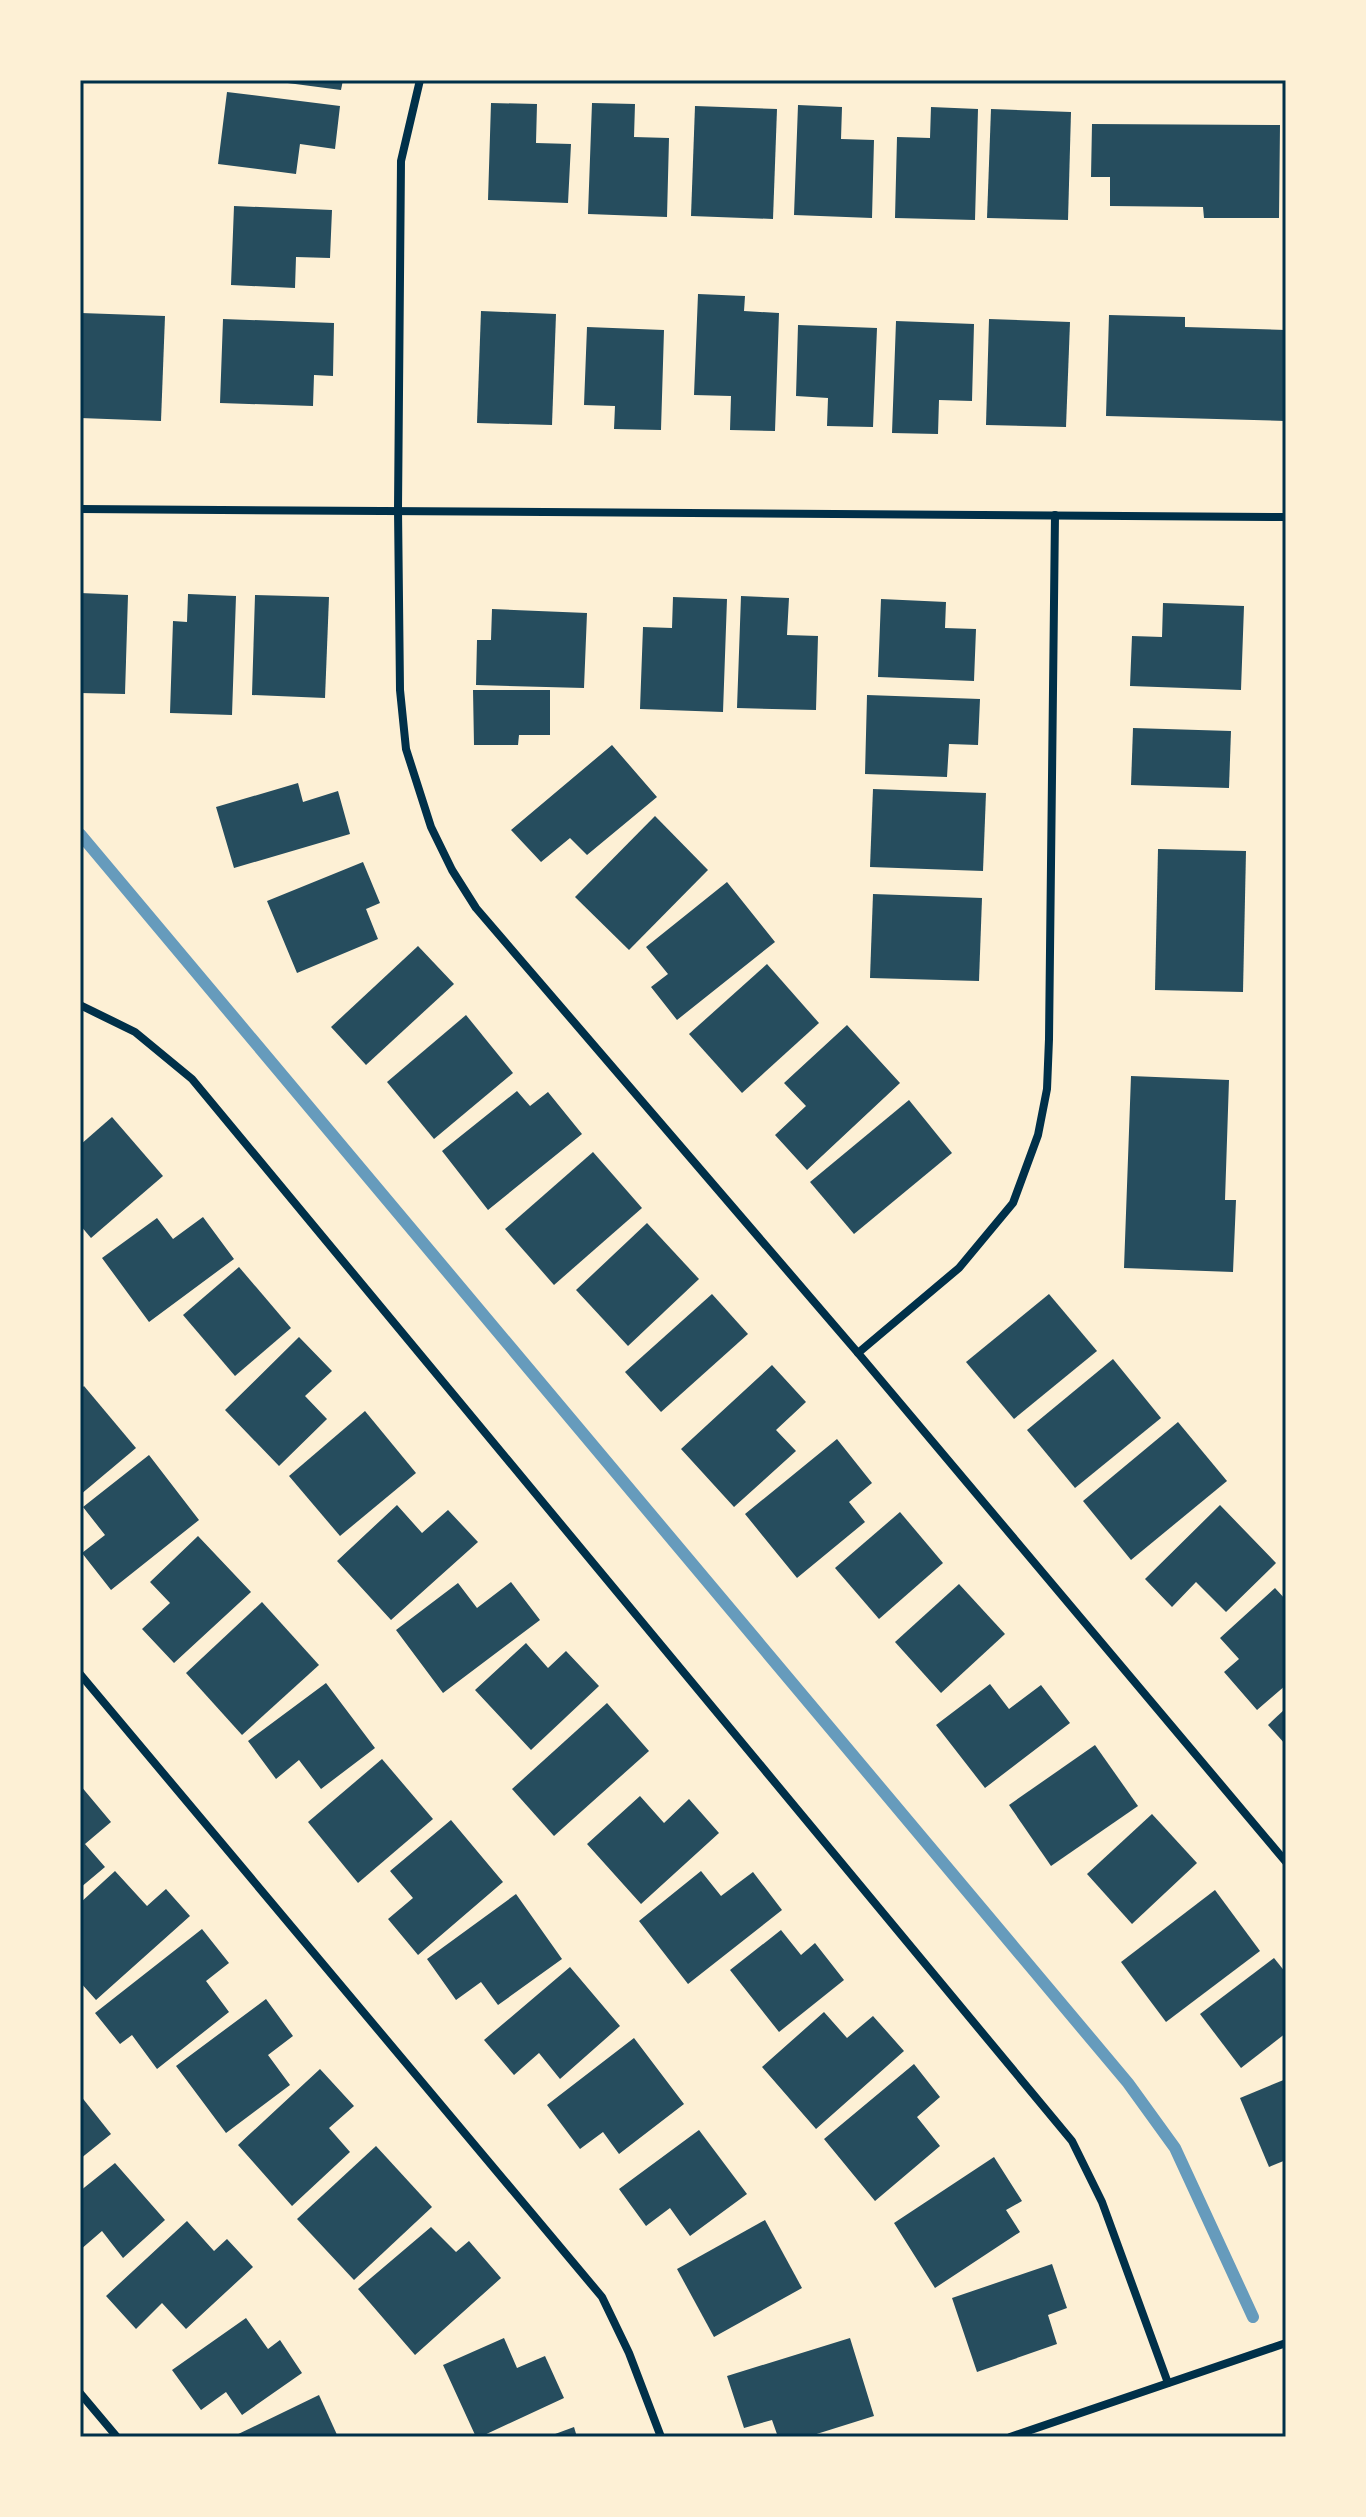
<svg xmlns="http://www.w3.org/2000/svg" width="1366" height="2517" font-family="Literata,serif">
  <style>
    .lines { fill: none; stroke-linecap: round; stroke-linejoin: round }
    .stream { stroke: #669bbc; stroke-width: 12 }
    .building { fill: #264d5e }
    .minor { stroke: #003049; stroke-width: 8 }
    .neatline { fill: none; stroke: #003049; stroke-width: 3 }
  </style>
  <rect width="100%" height="100%" fill="#fdf0d5"/>
  <g class="lines">
    <polyline class="stream" points="80,834 1128,2083 1175,2148 1253,2317"/>
  </g>
  <g class="building">
    <polygon points="280,80 343,80 341,90 280,82"/>
    <polygon points="227,92 340,106 335,149 300,144 296,174 218,164"/>
    <polygon points="491,103 537,104 536,143 571,144 568,203 488,200"/>
    <polygon points="592,103 635,104 634,137 669,138 667,217 588,214"/>
    <polygon points="798,105 842,107 841,139 874,140 872,218 794,215"/>
    <polygon points="695,106 777,109 773,219 691,216"/>
    <polygon points="931,107 978,109 975,220 895,218 897,137 930,138"/>
    <polygon points="991,109 1071,112 1068,220 987,218"/>
    <polygon points="1092,124 1280,125 1279,218 1204,218 1203,207 1110,206 1110,177 1091,177"/>
    <polygon points="234,206 332,210 330,258 296,257 295,288 231,285"/>
    <polygon points="698,294 745,296 744,311 779,313 775,431 730,430 731,396 694,395"/>
    <polygon points="481,311 556,314 552,425 477,423"/>
    <polygon points="81,313 165,316 161,421 80,418"/>
    <polygon points="1109,315 1185,317 1185,327 1286,330 1286,421 1106,416"/>
    <polygon points="223,319 334,323 333,376 314,375 313,406 220,403"/>
    <polygon points="989,319 1070,322 1066,427 986,425"/>
    <polygon points="896,321 974,324 972,401 939,400 938,434 892,433"/>
    <polygon points="798,325 877,328 873,427 827,426 828,398 796,396"/>
    <polygon points="587,327 664,330 661,430 614,429 615,406 584,405"/>
    <polygon points="80,593 128,595 125,694 80,693"/>
    <polygon points="188,594 236,596 232,715 170,713 173,621 187,622"/>
    <polygon points="255,595 329,597 325,698 252,695"/>
    <polygon points="741,596 789,598 787,635 818,636 816,710 737,708"/>
    <polygon points="673,597 727,599 723,712 640,709 643,627 672,628"/>
    <polygon points="881,599 946,602 945,628 976,629 974,681 878,677"/>
    <polygon points="1163,603 1244,606 1241,690 1130,686 1132,636 1162,637"/>
    <polygon points="492,609 587,613 584,688 476,685 477,640 491,640"/>
    <polygon points="473,690 550,690 550,735 519,735 518,745 474,745"/>
    <polygon points="867,695 980,699 978,745 949,744 947,777 865,774"/>
    <polygon points="1133,728 1231,731 1229,788 1131,785"/>
    <polygon points="612,745 657,797 587,855 570,838 541,862 511,830"/>
    <polygon points="298,783 303,802 338,791 350,834 234,868 216,807"/>
    <polygon points="873,789 986,793 983,871 870,867"/>
    <polygon points="655,816 708,870 629,950 575,897"/>
    <polygon points="1158,849 1246,851 1243,992 1155,990"/>
    <polygon points="363,862 380,903 366,909 378,939 297,973 267,901"/>
    <polygon points="727,882 775,942 677,1020 651,987 668,974 646,947"/>
    <polygon points="873,894 982,898 979,981 870,978"/>
    <polygon points="418,946 454,984 366,1065 331,1027"/>
    <polygon points="767,964 819,1023 742,1093 689,1034"/>
    <polygon points="466,1015 513,1073 434,1139 387,1082"/>
    <polygon points="847,1025 900,1083 807,1170 775,1135 806,1106 784,1083"/>
    <polygon points="1131,1076 1229,1080 1225,1200 1236,1200 1233,1272 1124,1268"/>
    <polygon points="517,1091 530,1106 548,1092 582,1134 488,1210 442,1151"/>
    <polygon points="909,1100 952,1153 854,1234 810,1182"/>
    <polygon points="112,1117 163,1176 91,1238 80,1225 80,1145"/>
    <polygon points="593,1152 642,1208 554,1285 505,1229"/>
    <polygon points="203,1217 234,1259 149,1322 102,1258 157,1218 173,1239"/>
    <polygon points="647,1223 699,1279 628,1346 576,1290"/>
    <polygon points="239,1267 291,1328 235,1376 183,1315"/>
    <polygon points="712,1294 748,1334 661,1412 625,1372"/>
    <polygon points="1049,1294 1097,1351 1014,1419 966,1362"/>
    <polygon points="299,1337 332,1371 305,1396 327,1419 279,1466 225,1410"/>
    <polygon points="1113,1359 1161,1418 1075,1488 1027,1430"/>
    <polygon points="772,1365 806,1402 776,1430 796,1451 734,1507 681,1449"/>
    <polygon points="84,1386 136,1448 80,1495 80,1390"/>
    <polygon points="365,1411 416,1473 340,1536 289,1476"/>
    <polygon points="1178,1422 1227,1481 1131,1560 1083,1501"/>
    <polygon points="837,1439 872,1483 849,1502 865,1522 797,1578 745,1514"/>
    <polygon points="149,1455 199,1520 111,1590 82,1553 105,1535 83,1507"/>
    <polygon points="397,1505 422,1533 448,1510 478,1542 391,1620 337,1561"/>
    <polygon points="1220,1505 1276,1563 1226,1612 1196,1582 1172,1607 1145,1579"/>
    <polygon points="900,1512 943,1563 879,1619 835,1568"/>
    <polygon points="198,1536 251,1592 174,1663 142,1629 170,1603 150,1582"/>
    <polygon points="511,1582 540,1620 443,1693 396,1630 458,1583 477,1608"/>
    <polygon points="959,1584 1005,1634 941,1693 895,1642"/>
    <polygon points="1275,1588 1286,1600 1286,1685 1257,1710 1224,1672 1239,1659 1220,1638"/>
    <polygon points="262,1602 319,1665 242,1735 186,1673"/>
    <polygon points="526,1643 548,1668 566,1651 599,1686 531,1750 475,1690"/>
    <polygon points="326,1683 375,1748 321,1789 299,1760 276,1779 248,1741"/>
    <polygon points="990,1684 1009,1709 1041,1685 1070,1723 985,1788 936,1725"/>
    <polygon points="607,1703 649,1751 554,1836 512,1789"/>
    <polygon points="1286,1708 1286,1745 1268,1725"/>
    <polygon points="1095,1745 1138,1806 1051,1866 1009,1805"/>
    <polygon points="382,1759 433,1819 358,1883 308,1822"/>
    <polygon points="80,1785 111,1822 85,1844 105,1867 80,1888"/>
    <polygon points="640,1796 664,1823 689,1799 719,1833 641,1904 587,1844"/>
    <polygon points="1152,1814 1197,1863 1132,1924 1087,1874"/>
    <polygon points="451,1820 503,1882 418,1955 388,1919 413,1898 390,1871"/>
    <polygon points="115,1871 147,1906 166,1889 190,1916 96,2000 80,1982 80,1903"/>
    <polygon points="701,1871 721,1896 753,1872 782,1910 688,1984 639,1921"/>
    <polygon points="1215,1890 1260,1951 1166,2022 1121,1962"/>
    <polygon points="516,1894 562,1959 498,2005 481,1982 456,2000 427,1959"/>
    <polygon points="202,1929 229,1963 206,1981 229,2012 157,2069 132,2035 120,2044 95,2013"/>
    <polygon points="781,1930 801,1955 815,1943 844,1980 779,2032 730,1970"/>
    <polygon points="1274,1958 1286,1973 1286,2033 1241,2068 1200,2014"/>
    <polygon points="570,1967 620,2026 560,2079 539,2053 514,2075 484,2040"/>
    <polygon points="266,1999 293,2036 268,2055 290,2085 226,2133 176,2066"/>
    <polygon points="824,2012 847,2038 873,2016 904,2051 816,2129 762,2067"/>
    <polygon points="634,2038 684,2104 619,2154 603,2132 580,2149 547,2105"/>
    <polygon points="914,2064 940,2097 917,2117 940,2146 875,2201 824,2139"/>
    <polygon points="320,2069 354,2106 329,2128 350,2152 292,2206 238,2145"/>
    <polygon points="1286,2079 1286,2160 1269,2167 1240,2098"/>
    <polygon points="80,2095 111,2134 80,2159"/>
    <polygon points="699,2130 747,2194 690,2236 670,2208 646,2226 619,2189"/>
    <polygon points="376,2146 432,2207 354,2280 297,2219"/>
    <polygon points="994,2157 1022,2201 1006,2210 1020,2232 935,2288 894,2223"/>
    <polygon points="115,2163 165,2220 123,2258 102,2231 80,2250 80,2191"/>
    <polygon points="765,2220 802,2288 714,2337 677,2269"/>
    <polygon points="187,2221 214,2251 227,2239 253,2267 186,2329 162,2303 136,2329 106,2296"/>
    <polygon points="431,2227 456,2252 469,2241 501,2278 415,2355 358,2289"/>
    <polygon points="1052,2264 1067,2308 1048,2315 1057,2344 977,2372 952,2298"/>
    <polygon points="246,2318 268,2349 280,2340 302,2373 242,2415 226,2392 201,2410 172,2370"/>
    <polygon points="504,2338 517,2368 545,2356 564,2398 480,2437 476,2437 443,2365"/>
    <polygon points="850,2338 874,2416 807,2437 778,2437 772,2420 744,2428 727,2376"/>
    <polygon points="319,2395 338,2437 232,2437"/>
    <polygon points="574,2427 577,2437 547,2437"/>
  </g>
  <g class="lines">
    <g class="minor">
      <polyline points="420,80 401,161 398,509 400,690 406,749 431,827 452,870 476,908 858,1353 1286,1862"/>
      <polyline points="80,509 1286,517"/>
      <polyline points="80,1005 135,1032 192,1079 1072,2141 1102,2202 1168,2383"/>
      <polyline points="858,1353 959,1268 1013,1203 1038,1135 1047,1089 1049,1039 1055,515"/>
      <polyline points="80,1674 602,2297 629,2353 661,2437"/>
      <polyline points="80,2393 117,2437"/>
      <polyline points="1010,2437 1286,2343"/>
    </g>
  </g>
  <rect width="1366" height="2517" fill="none" stroke="#fdf0d5" stroke-width="164"/>
  <rect x="82" y="82" width="1202" height="2353" class="neatline"/>
</svg>
